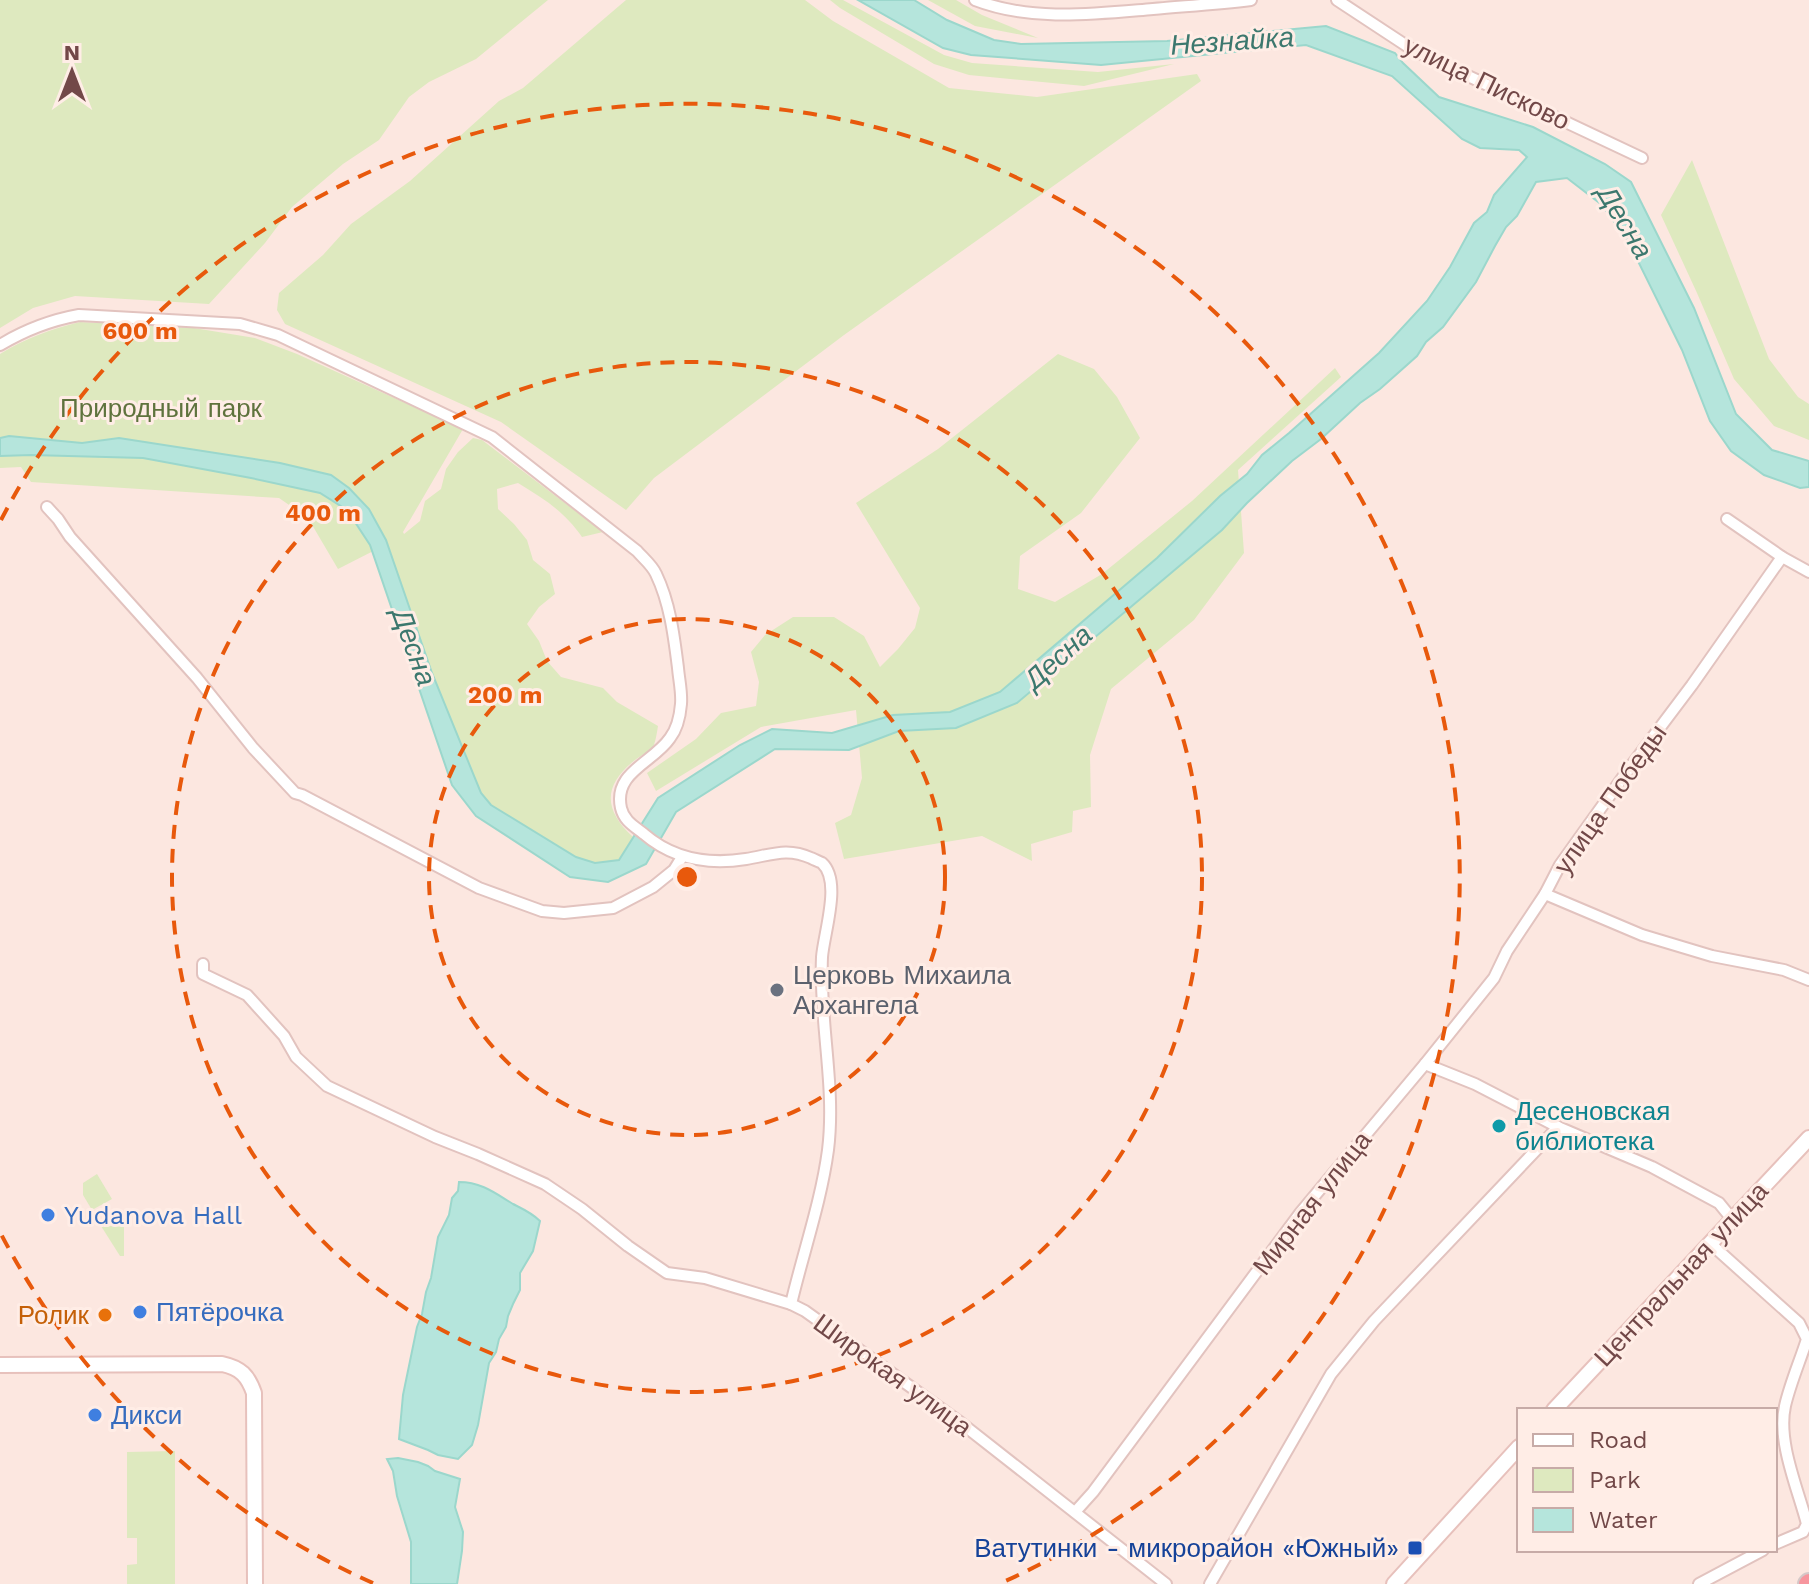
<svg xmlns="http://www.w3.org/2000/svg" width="1809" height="1584" font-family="'Work Sans',sans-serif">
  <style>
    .green { fill: #dee9bf }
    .water { fill: #b5e5dc; stroke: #9bd7cc; stroke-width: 2 }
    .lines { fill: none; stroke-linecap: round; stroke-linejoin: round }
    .street-casing { stroke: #e2c3bf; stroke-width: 14 }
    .secondary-casing { stroke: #e7c1bc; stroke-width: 18 }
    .highway-casing { stroke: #d5c8c8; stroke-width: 22 }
    .street { stroke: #fff; stroke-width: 10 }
    .secondary { stroke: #fff; stroke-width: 14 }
    .highway { stroke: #f7969e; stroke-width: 18 }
    .ring { fill: none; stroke: #e8590c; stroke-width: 4; stroke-dasharray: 14 10 }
    .worship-dot { fill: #6b7280; stroke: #ffede6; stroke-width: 3 }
    .culture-dot { fill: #0f9aa8; stroke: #ffede6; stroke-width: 3 }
    .shop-dot { fill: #3f7fe0; stroke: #ffede6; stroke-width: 3 }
    .food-dot { fill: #e8710a; stroke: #ffede6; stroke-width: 3 }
    .transit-dot { fill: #1a4fb4; stroke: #ffede6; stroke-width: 3 }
    .labels { text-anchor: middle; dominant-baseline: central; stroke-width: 6; stroke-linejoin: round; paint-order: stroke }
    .street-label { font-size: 26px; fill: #724848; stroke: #ffede6 }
    .park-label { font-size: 26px; fill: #5f733d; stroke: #ffede6 }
    .worship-label { font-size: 26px; fill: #5b616d; stroke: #ffede6; text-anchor: start }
    .culture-label { font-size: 26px; fill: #0d838f; stroke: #ffede6; text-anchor: start }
    .shop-label { font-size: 26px; fill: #366cbe; stroke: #ffede6; text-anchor: start }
    .food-label { font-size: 26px; fill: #c56008; stroke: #ffede6; text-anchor: end }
    .transit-label { font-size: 26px; fill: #164399; stroke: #ffede6; text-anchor: end }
    .water-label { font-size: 28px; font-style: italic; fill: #3c786e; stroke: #ffede6 }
    .centre { fill: #e8590c; stroke: #ffede6; stroke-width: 4 }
    .ring-label { font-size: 24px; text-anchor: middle; font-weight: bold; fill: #e8590c; stroke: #ffede6; stroke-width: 6; stroke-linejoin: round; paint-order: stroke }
  </style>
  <rect width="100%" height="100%" fill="#fce7e0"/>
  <g class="green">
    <polygon points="0,0 548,0 476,59 429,82 409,97 379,140 343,164 292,207 265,243 209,304 75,296 33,308 0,328"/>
    <polygon points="626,0 805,0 833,21 949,88 1037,97 1197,74 1201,81 844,335 654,478 626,510 501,422 285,324 277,310 279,293 323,255 351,224 410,181 499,101 523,88"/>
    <polygon points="830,0 843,0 944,55 972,63 1098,72 1174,64 1084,86 969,75 934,64 840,8"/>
    <polygon points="928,0 956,0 982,15 1038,38 975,26"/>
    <polygon points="1692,160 1769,359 1798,397 1809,404 1809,440 1774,426 1734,379 1697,293 1661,215"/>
    <path d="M80,322L194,328L255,338L297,354L463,429L403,532L404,534L420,521L425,501L441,489L446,469L458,452L473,438L482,440L603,532L582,537C564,511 544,499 518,483L497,489L498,509L514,524L527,540L533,560L550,574L555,594L539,607L527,624L539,641L547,661L561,677L603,688L617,702L658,726C657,732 656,739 654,745C651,751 641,755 635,760C602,786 604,810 633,837L619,860L595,863L576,857L491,805L481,793L432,673L387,544L338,569L308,518L279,498L31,482L21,467L0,468V354C26,338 51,329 80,322Z"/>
    <polygon points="1058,354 1094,369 1117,397 1140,438 1081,513 1020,556 1018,589 1055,602 1102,574 1192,501 1335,368 1341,377 1238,470 1244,553 1194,620 1111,689 1090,755 1091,807 1073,811 1072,832 1031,844 1032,861 982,836 844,859 835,823 851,815 862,778 856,710 761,727 656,791 647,773 696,739 721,713 756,706 759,682 751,652 765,635 793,617 834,617 864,636 880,667 898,649 915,628 920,608 856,503 938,449"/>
    <polygon points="97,1174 112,1199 92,1210 83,1195 83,1183"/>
    <polygon points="101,1226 124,1226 124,1256 120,1256"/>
    <polygon points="175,1451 175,1584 127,1584 127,1565 137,1564 137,1538 127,1538 127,1452"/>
  </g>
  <g class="water">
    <polygon points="858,0 914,0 947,20 994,40 1021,44 1167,41 1326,26 1395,53 1403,63 1439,97 1533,127 1605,164 1631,182 1694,308 1736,414 1772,450 1809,461 1809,487 1800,488 1764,475 1731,451 1710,421 1682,350 1628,241 1602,205 1567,178 1536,182 1517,216 1506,227 1495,246 1476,282 1443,327 1426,342 1417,356 1380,389 1360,403 1321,439 1292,461 1247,503 1222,530 1017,703 956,728 899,731 849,750 775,749 676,812 646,864 608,882 570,877 476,816 452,785 370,545 347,510 320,493 251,478 143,458 31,455 0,456 0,438 9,436 82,443 119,438 280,463 331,475 349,488 369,509 386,540 432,673 481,793 491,805 576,857 595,863 619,860 658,798 740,745 772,729 832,733 893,715 950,712 1000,692 1157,558 1220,496 1247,474 1262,455 1289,433 1379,353 1427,301 1450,267 1474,223 1487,212 1494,195 1527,157 1519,150 1480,148 1462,139 1392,76 1306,45 1101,65 971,55 943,48"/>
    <path d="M459,1182C481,1182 495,1193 513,1204C523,1209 532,1213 540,1221L533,1251L520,1273V1290L513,1304L508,1316L506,1327L499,1339L496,1352L489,1363L478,1425L472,1445L458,1459L438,1455L428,1450L399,1439L403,1395L417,1327L422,1314L426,1292L431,1278L438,1237L449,1215L452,1198L458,1191Z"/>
    <polygon points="398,1458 418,1462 428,1466 435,1471 460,1479 455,1507 463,1532 462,1551 457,1584 411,1584 411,1542 397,1496 393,1471 387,1459"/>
  </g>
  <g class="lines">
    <g class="street-casing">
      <g id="street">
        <path d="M975,0C1032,22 1094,14 1153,9C1186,6 1219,4 1251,0"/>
        <polyline points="1337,0 1413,50 1642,158"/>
        <path d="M0,345C25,330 51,320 79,315L240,324L278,335L492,437L637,551C643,558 652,565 656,574C670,603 674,636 678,668C679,680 682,692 681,704C680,716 677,729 670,738C653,763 613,772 621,808C624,821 634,826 644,834C673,859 708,865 746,859C771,855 787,847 811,858C813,859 820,862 822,863C842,881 824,932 822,957C819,1021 836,1086 828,1150C821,1202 803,1253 791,1304L805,1311L961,1423L1166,1584"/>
        <polyline points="47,507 58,519 70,537 197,678 253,748 295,793 302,795 479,888 542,911 564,913 613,908 653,887 674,870 682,857"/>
        <polyline points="1727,519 1782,557 1809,572"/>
        <polyline points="1545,894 1642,935 1712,956 1784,970 1809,980"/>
        <polyline points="203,964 203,974 247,995 284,1036 296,1057 327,1086 435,1137 478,1154 545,1184 582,1209 628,1246 667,1273 705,1278 791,1304"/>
        <polyline points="1425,1064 1475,1084 1558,1127 1652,1167 1719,1203 1732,1219"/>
        <path d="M1711,1244L1799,1323L1807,1339C1800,1361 1790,1384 1785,1406C1777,1442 1798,1489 1807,1524L1803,1532L1775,1544"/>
        <polyline points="1075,1512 1093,1492 1301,1212 1425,1064 1494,978 1507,951 1545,894 1560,865 1628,770 1692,685 1782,557"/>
        <polyline points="1210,1584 1331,1374 1374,1321 1558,1127"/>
        <polyline points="1699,1584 1763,1550"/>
      </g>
    </g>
    <g class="secondary-casing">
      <g id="secondary">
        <path d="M0,1365L222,1364C241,1368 248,1376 254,1393L255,1584"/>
        <polyline points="1554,1410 1809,1138"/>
        <polyline points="1394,1584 1519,1447"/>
      </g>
    </g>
    <g class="highway-casing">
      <polyline id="highway" points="1808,1584 1809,1583"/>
    </g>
    <use href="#street" class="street"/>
    <use href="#secondary" class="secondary"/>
    <use href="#highway" class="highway"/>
  </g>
  <g class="ring">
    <circle cx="687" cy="877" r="258"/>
    <circle cx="687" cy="877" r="515"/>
    <path d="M373 1583A773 773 0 0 1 1 1234M1 520A773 773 0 1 1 1001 1583"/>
  </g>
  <circle class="worship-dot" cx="777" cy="990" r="8"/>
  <circle class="culture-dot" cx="1499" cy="1126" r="8"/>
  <g class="shop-dot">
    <circle cx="48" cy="1215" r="8"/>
    <circle cx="140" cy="1312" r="8"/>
    <circle cx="95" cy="1415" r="8"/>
  </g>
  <circle class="food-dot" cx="105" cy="1315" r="8"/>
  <rect class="transit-dot" x="1407" y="1540" width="16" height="16" rx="4"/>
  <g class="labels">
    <g class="street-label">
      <text transform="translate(1487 83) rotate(26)">улица Писково</text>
      <text transform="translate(1610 799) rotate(-55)">улица Победы</text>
      <text transform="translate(1312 1203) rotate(-52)">Мирная улица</text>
      <text transform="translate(1681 1274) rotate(-47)">Центральная улица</text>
      <text transform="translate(893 1375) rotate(36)">Широкая улица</text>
    </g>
    <g class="park-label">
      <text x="161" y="408">Природный парк</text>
    </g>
    <g class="worship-label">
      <text x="793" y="975">Церковь Михаила<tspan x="793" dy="30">Архангела</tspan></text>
    </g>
    <g class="culture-label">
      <text x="1515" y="1111">Десеновская<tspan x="1515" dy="30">библиотека</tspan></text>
    </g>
    <g class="shop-label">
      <text x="64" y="1215">Yudanova Hall</text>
      <text x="156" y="1312">Пятёрочка</text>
      <text x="111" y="1415">Дикси</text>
    </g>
    <g class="food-label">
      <text x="89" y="1315">Ролик</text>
    </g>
    <g class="transit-label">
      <text x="1399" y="1548">Ватутинки - микрорайон «Южный»</text>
    </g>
    <g class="water-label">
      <text transform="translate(1232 41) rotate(-4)">Незнайка</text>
      <text transform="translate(1625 222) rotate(59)">Десна</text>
      <text transform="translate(414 647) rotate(70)">Десна</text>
      <text transform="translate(1058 657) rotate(-42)">Десна</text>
    </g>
  </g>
  <circle cx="687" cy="877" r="12" class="centre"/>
  <g class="ring-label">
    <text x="140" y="339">600 m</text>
    <text x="323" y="521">400 m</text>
    <text x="505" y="703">200 m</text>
  </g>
  <rect x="1517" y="1408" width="260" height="144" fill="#ffede6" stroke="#c7aba7" stroke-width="2"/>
  <rect x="1533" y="1434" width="40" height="12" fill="#ffffff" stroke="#c7aba7" stroke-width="2"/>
  <text x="1589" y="1448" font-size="24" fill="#724848">Road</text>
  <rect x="1533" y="1468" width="40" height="24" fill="#dee9bf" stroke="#c7aba7" stroke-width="2"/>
  <text x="1589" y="1488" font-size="24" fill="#724848">Park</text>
  <rect x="1533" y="1508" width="40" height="24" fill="#b5e5dc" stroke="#c7aba7" stroke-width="2"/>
  <text x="1589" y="1528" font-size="24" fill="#724848">Water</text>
  <g transform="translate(72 72)" stroke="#ffede6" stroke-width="6" paint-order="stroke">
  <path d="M0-6L14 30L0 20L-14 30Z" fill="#724848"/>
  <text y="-12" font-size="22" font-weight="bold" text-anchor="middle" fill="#724848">N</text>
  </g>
</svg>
